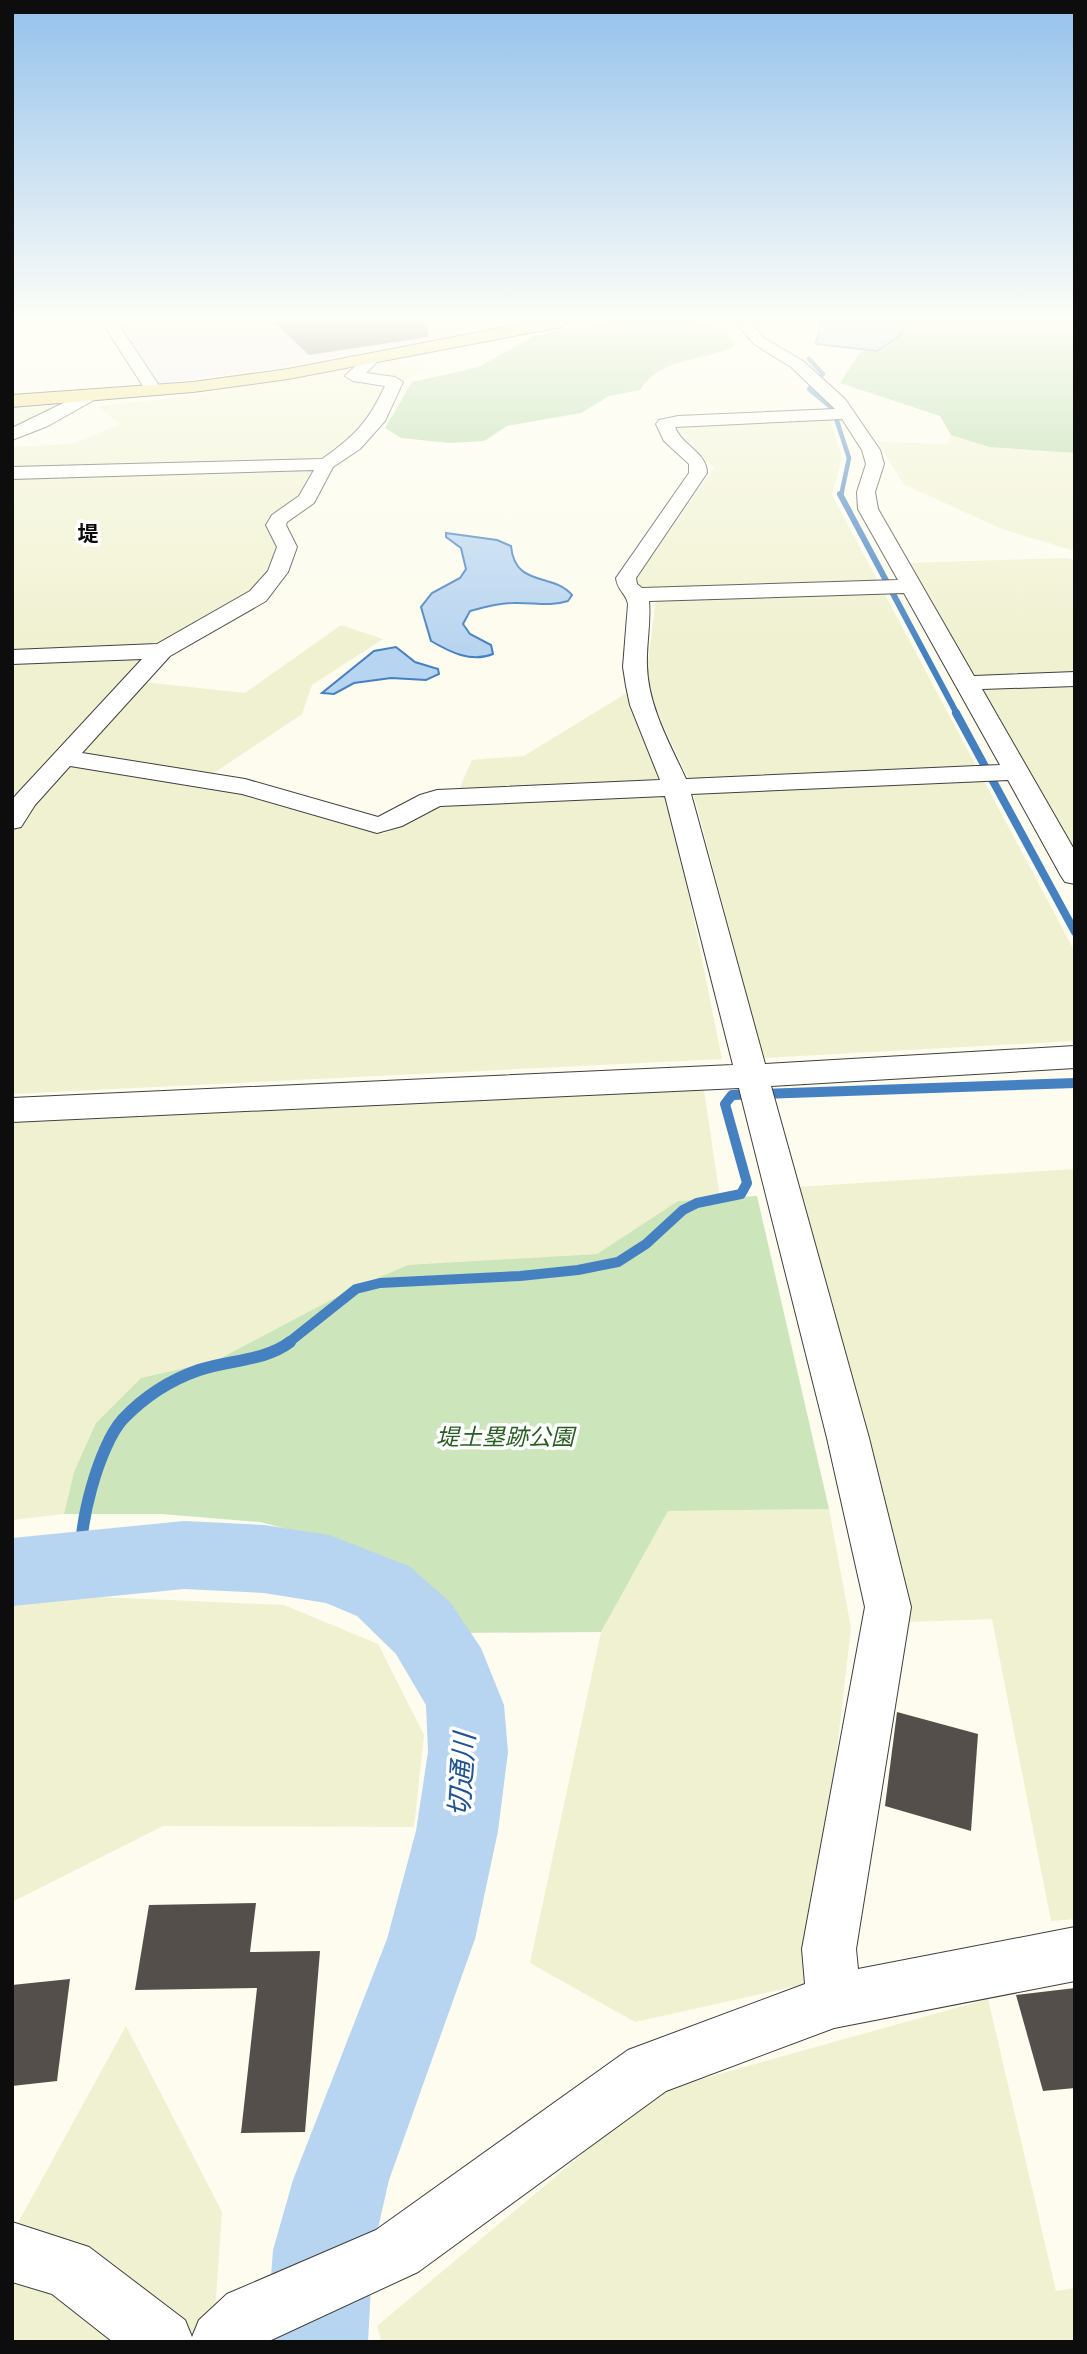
<svg xmlns="http://www.w3.org/2000/svg" width="1087" height="2354" font-family="'Crimson Pro','Noto Sans JP',serif">
  <style>
    .industrial { fill: #ebe2eb }
    .farmland { fill: #f0f1d0 }
    .green { fill: #cce5bb }
    .forest { fill: #aed49c }
    .water { fill: #b7d4f0; stroke: #4581c0; stroke-width: 2 }
    .lines { fill: none; stroke-linecap: round; stroke-linejoin: round }
    .stream-far4 { stroke: #4581c0; stroke-width: 4.5 }
    .stream-far3 { stroke: #4581c0; stroke-width: 6 }
    .stream-far2 { stroke: #4581c0; stroke-width: 8 }
    .stream-far1 { stroke: #4581c0; stroke-width: 10 }
    .stream { stroke: #4581c0; stroke-width: 12 }
    .river { fill: #b7d4f0; fill-rule: evenodd }
    .building { fill: #544f4a }
    .minor-casing { stroke: #404040; stroke-width: 2 }
    .major-casing { stroke: #1e1e1e; stroke-width: 2 }
    .minor { fill: #fff; fill-rule: evenodd }
    .major { fill: #ecdc70; fill-rule: evenodd }
    .labels { text-anchor: middle; dominant-baseline: central; stroke-width: 7; stroke-linejoin: round; paint-order: stroke }
    .far-quarter-label { font-size: 21px; font-weight: bold; fill: #0d0d0d; stroke: #fff }
    .park-label { font-size: 23px; font-style: italic; fill: #295e23; stroke: #fff }
    .near-water-label { font-size: 28px; font-style: italic; fill: #225493; stroke: #fff }
  </style>
  <rect width="100%" height="100%" fill="#fdfcee"/>
  <polygon class="industrial" points="450,322 468,333 278,368 153,384 112,323"/>
  <g class="farmland">
    <polygon points="400,359 402,367 430,368 405,379 351,444 320,459 304,497 268,524 283,546 257,593 168,646 12,653 12,447 71,444 120,424 97,406 163,399 283,381"/>
    <polygon points="65,405 32,422 12,428 12,409"/>
    <polygon points="830,418 842,458 832,495 1075,952 1075,1041 763,1058 691,784 645,687 656,599 634,582 714,468 672,424"/>
    <polygon points="951,435 989,447 1075,453 1075,551 1002,529 903,484 878,442 947,444"/>
    <polygon points="1066,558 1075,560 1075,854 906,563"/>
    <polygon points="341,625 383,639 312,685 302,714 202,781 384,834 431,806 453,803 472,760 524,756 630,691 668,792 722,1059 12,1094 12,661 144,656 124,680 245,693"/>
    <polygon points="704,1090 720,1198 678,1201 597,1254 408,1266 346,1292 215,1361 141,1378 74,1472 64,1514 12,1520 12,1123"/>
    <polygon points="1075,1169 1075,1919 1051,1921 992,1619 909,1622 798,1187"/>
    <polygon points="829,1509 851,1628 810,1983 635,2022 530,1963 601,1632 668,1511"/>
    <polygon points="51,1595 284,1605 378,1644 424,1735 414,1827 163,1826 12,1902 12,1599"/>
    <polygon points="988,1999 1056,2291 1075,2288 1075,2342 382,2342 377,2326 658,2091"/>
    <polygon points="126,2026 222,2212 214,2326 221,2342 12,2342 12,2234"/>
  </g>
  <polygon class="green" points="757,1196 829,1509 668,1511 601,1632 455,1633 406,1583 333,1541 260,1522 161,1514 64,1514 74,1472 96,1423 141,1378 215,1361 346,1292 408,1265 597,1254 678,1201"/>
  <g class="forest">
    <path d="M609,322C635,322 715,314 731,336C733,339 733,343 734,347C702,361 661,357 640,390L609,396L581,413L507,426L484,441L449,443L401,438L385,428L412,382L479,367L536,335Z"/>
    <polygon points="900,322 1075,322 1075,453 989,447 951,435 940,416 840,383 859,354 890,337"/>
  </g>
  <g class="water">
    <polygon points="821,322 906,322 898,337 877,351 816,344"/>
    <path d="M446,533L497,540L511,546C515,588 552,572 572,595L568,601C549,607 533,602 513,603C498,603 485,607 470,611L463,624L470,634L491,645L493,654C471,663 450,652 431,641L421,607L432,593L460,578L466,569L461,548L446,537Z"/>
    <polygon points="396,647 415,662 438,669 439,674 426,680 391,678 354,683 334,694 322,693 374,651"/>
  </g>
  <g class="lines">
    <polyline class="stream-far4" points="809,359 823,374 809,389 833,409 849,458 841,496"/>
    <polyline class="stream-far3" points="840,494 957,714"/>
    <polyline class="stream-far2" points="956,713 1075,932"/>
    <polyline class="stream-far1" points="288,1343 356,1289 380,1283 520,1276 578,1270 618,1262 646,1244 683,1210 697,1203 741,1194 747,1183 725,1104 732,1095 1075,1083"/>
    <path class="stream" d="M82,1565C76,1530 99,1445 123,1419C144,1397 170,1380 199,1370C229,1360 265,1361 290,1342"/>
    <polygon class="river" points="184,1521 264,1525 329,1535 409,1566 450,1602 481,1648 504,1705 508,1752 498,1831 475,1939 389,2180 373,2250 368,2342 266,2342 273,2250 293,2180 387,1939 416,1831 428,1752 426,1705 396,1654 357,1616 326,1603 264,1593 184,1589 12,1606 12,1538"/>
  </g>
  <g class="building">
    <polygon points="274,322 427,322 428,337 309,355"/>
    <polygon points="897,1712 978,1734 971,1831 885,1806"/>
    <polygon points="256,1903 250,1952 320,1951 305,2132 241,2133 257,1988 135,1990 149,1905"/>
    <polygon points="70,1979 57,2081 12,2086 12,1985"/>
    <polygon points="1075,1988 1075,2088 1043,2091 1016,1995"/>
  </g>
  <g class="lines">
    <g class="minor-casing">
      <g id="minor">
        <polygon points="102,322 117,322 162,390 160,394 148,394"/>
        <path d="M736,322H751L764,338L803,361L845,399L880,450L884,464L875,492L878,509L974,676L1075,672V686L982,689L1075,851V884L1065,882L1061,876L1008,780L691,794L765,1064L1075,1046V1068L771,1086L869,1438L911,1607L856,1949L858,1969L1075,1927V1981L834,2028L666,2091L418,2272L267,2342H113L52,2294L12,2282V2222L89,2247L185,2320L192,2337L199,2320L227,2294L376,2230L628,2050L805,1984L802,1949L865,1607L827,1438L739,1088L12,1122V1098L733,1065L665,796L440,806L402,826L377,833L242,794L70,766L35,805L21,827L12,829V800L16,795L142,659L12,664V650L157,644L250,591L268,571L277,547L266,525L272,515L299,496L314,470L12,479V467L322,459C354,437 369,421 385,386L353,381L345,376L367,355H379L381,358L366,373L395,377L403,382L385,421L360,449L333,467L314,503L287,522L286,525L297,547L288,572L266,601L170,656L82,753L245,779L378,817L420,795L437,790L660,780L630,705L626,686L623,667L628,604C626,593 617,590 616,578L689,473V464L664,441L656,424L659,420L678,416L835,409L791,367L754,344ZM842,419L862,450L866,464L857,492L858,509L898,580L642,588L637,584L636,578L707,473C707,452 682,446 675,427ZM904,593L1000,765L686,779C670,744 648,706 647,666C646,645 651,623 649,601Z"/>
        <polygon points="88,391 94,392 96,396 94,400 48,426 12,440 12,428"/>
      </g>
    </g>
    <g class="major-casing">
      <polygon id="major" points="532,322 569,322 561,327 288,379 193,392 12,407 12,395 193,382 288,369"/>
    </g>
    <use href="#minor" class="minor"/>
    <use href="#major" class="major"/>
  </g>
  <linearGradient id="sky" x2="0" y2="1"><stop stop-color="#94c1eb"/><stop offset="0.49" stop-color="#fefef7"/><stop offset="1" stop-color="#fefef7" stop-opacity="0"/></linearGradient>
  <rect width="1087" height="652" fill="url(#sky)"/>
  <g class="labels">
    <g class="far-quarter-label">
      <text x="88" y="534">堤</text>
    </g>
    <g class="park-label">
      <text x="505" y="1437">堤土塁跡公園</text>
    </g>
    <g class="near-water-label">
      <text transform="translate(462 1775) rotate(-86)">切通川</text>
    </g>
  </g>
  <rect width="1087" height="2354" fill="none" stroke="#0d0d0d" stroke-width="28"/>
</svg>
